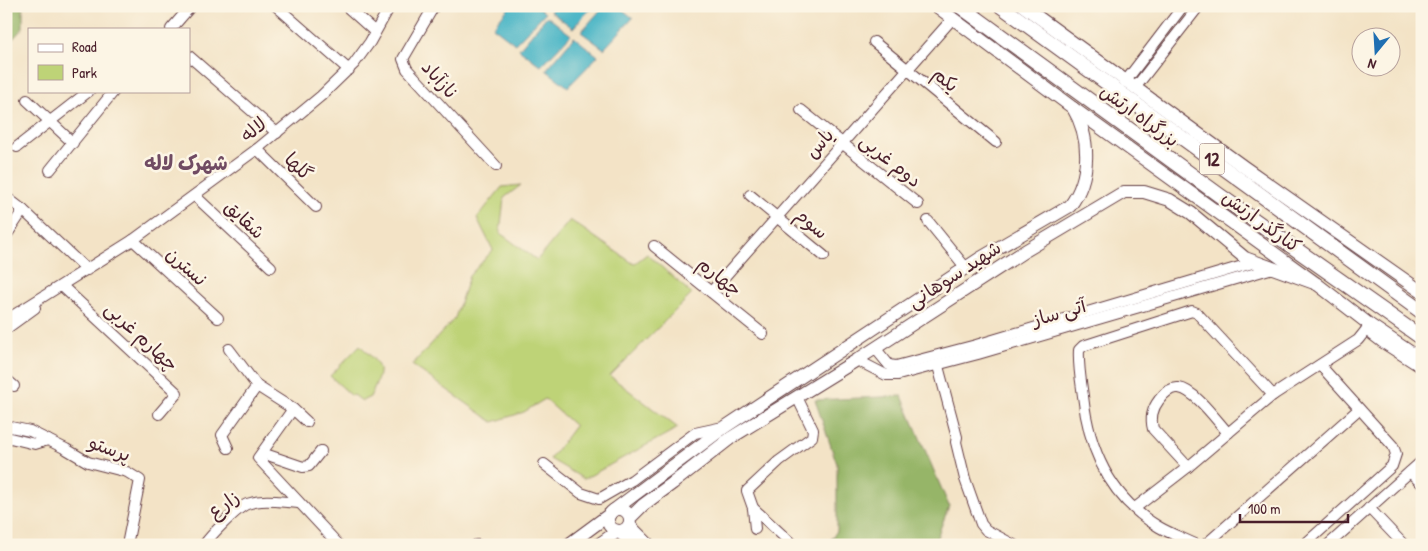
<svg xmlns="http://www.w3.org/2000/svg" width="1428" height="551" font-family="'Patrick Hand','Playpen Sans Arabic',sans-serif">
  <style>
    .green { fill: #bed377; stroke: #847951 }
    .forest { fill: #96b568; stroke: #706a4a }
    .water { fill: #49b5c6; stroke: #4a6a78 }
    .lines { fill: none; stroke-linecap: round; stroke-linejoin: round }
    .minor-casing { stroke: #633c42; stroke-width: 12 }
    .major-casing { stroke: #633c42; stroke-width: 14 }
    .highway-casing { stroke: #633c42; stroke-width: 16 }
    .minor { stroke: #fff; stroke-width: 10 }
    .major { stroke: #fff; stroke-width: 12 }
    .highway { stroke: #fff; stroke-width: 14 }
    .labels { text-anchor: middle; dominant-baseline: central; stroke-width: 5; stroke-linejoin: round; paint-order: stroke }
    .shield { fill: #fcf5e5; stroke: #7f5f63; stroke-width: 1 }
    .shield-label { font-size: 18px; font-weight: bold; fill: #4a1f2b }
    .street-label { font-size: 19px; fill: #4a1f2b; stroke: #fcf5e5 }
    .neighbourhood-label { font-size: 20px; font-weight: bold; fill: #704b63; stroke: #fcf5e5 }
  </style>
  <rect width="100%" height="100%" fill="#fcf5e5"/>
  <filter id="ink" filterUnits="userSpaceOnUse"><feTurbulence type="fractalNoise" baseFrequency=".02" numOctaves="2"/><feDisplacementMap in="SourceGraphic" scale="10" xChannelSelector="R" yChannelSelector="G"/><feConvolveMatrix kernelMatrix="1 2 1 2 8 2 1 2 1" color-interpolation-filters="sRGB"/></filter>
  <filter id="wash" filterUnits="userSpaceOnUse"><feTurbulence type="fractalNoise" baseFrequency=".0096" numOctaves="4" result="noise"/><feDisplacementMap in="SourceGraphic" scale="20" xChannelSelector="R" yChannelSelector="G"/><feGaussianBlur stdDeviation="1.12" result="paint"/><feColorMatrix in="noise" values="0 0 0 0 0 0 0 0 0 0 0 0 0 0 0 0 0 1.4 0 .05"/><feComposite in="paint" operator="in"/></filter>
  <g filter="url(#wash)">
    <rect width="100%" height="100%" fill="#f3e3c6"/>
    <g class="green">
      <polygon points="521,185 504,198 500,233 537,260 570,220 634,264 647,254 692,294 610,376 678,428 584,479 550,459 575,426 545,399 524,412 493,422 412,365 455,318 469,276 493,250 477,218 502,187"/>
      <path d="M360,345C383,369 384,366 370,397L362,401L354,395L352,396L330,376Z"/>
    </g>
    <g class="forest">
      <polygon points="6,6 23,6 23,28 6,46"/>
      <polygon points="902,396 949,506 934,545 827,545 837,531 837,464 815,400"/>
    </g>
    <g class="water">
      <polygon points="510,6 537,6 545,13 515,44 493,27"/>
      <polygon points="554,6 593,6 573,28 550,11"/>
      <polygon points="604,6 618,6 633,18 604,49 581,32"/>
      <polygon points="547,16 571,35 541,66 519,49"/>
      <polygon points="574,37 598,56 568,87 546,70"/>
    </g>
  </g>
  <g filter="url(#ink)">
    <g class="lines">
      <g class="minor-casing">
        <g id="minor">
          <polyline points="276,6 349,70"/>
          <polyline points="346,6 375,32"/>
          <polyline points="434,6 403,59 407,69 496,166"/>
          <polyline points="171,29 191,6"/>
          <polyline points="874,42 996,142"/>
          <polyline points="189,56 277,133"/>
          <polyline points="1125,82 1183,6"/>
          <polyline points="1135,88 1199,6"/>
          <polyline points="27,100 73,143"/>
          <polyline points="801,110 918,204"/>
          <polyline points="17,147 89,91"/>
          <polyline points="257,149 316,207"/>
          <polyline points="50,170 114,91"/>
          <polyline points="750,195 824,256"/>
          <polyline points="195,196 271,267"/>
          <polyline points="6,197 23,210 87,270"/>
          <polyline points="928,221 966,268"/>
          <polyline points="6,236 23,210"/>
          <polyline points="133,240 218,318"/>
          <polyline points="654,246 763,334"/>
          <polyline points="62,286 177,393 159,414"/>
          <polyline points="711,292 953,18"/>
          <polyline points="6,320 133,240 257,149 321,96 354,64 370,42 390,6"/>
          <polyline points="6,329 35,308"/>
          <polyline points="1366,330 1383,343 1422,368"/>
          <polyline points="875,348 889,365 896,366 976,345 1256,262"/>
          <polyline points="229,349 257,386 293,409 307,422"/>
          <polyline points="857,360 886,375 898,375 978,354 1273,268"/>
          <polyline points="938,366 957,437 956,442 965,479 981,524 986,530 1014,545"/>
          <polyline points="6,379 14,386"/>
          <polyline points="293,409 258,458 339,545"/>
          <polyline points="6,426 30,431 66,449 88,462 127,472 140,480 127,545"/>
          <polyline points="6,437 35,444 48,440"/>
          <polyline points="228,448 222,435 257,386"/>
          <polyline points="262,453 303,467 309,466 321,451"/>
          <polyline points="544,464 581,493 599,499 632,480 695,433 723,427"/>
          <path d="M1188,467L1153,429C1150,418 1152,409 1159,400C1164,393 1170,387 1179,388C1195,390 1217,421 1228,433"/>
          <polyline points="1410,472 1422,484"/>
          <polyline points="753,508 755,529"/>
          <polyline points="1135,508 1188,467 1273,395 1358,340 1370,325"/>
          <polyline points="1369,508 1404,545"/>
          <path d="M204,545C211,535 237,508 247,504C263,498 282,502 298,503"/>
          <polyline points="476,545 478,545"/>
          <polyline points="793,545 753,508 747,491 779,461 812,437 813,430 797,397"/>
          <path d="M1197,545C1185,539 1171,534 1159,527C1110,498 1089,451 1083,396C1081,381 1078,365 1079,350L1083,346L1192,311L1197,313L1273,395"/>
          <polyline points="1205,545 1359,409"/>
          <polyline points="1304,545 1392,466 1396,454 1393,446 1320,365"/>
          <polyline points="1328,545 1422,461"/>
        </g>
      </g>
      <g class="major-casing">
        <g id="major">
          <polyline points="936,6 1073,108 1317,284 1370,325 1422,360"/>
          <polyline points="1023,6 1244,167 1422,292"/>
          <circle cx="619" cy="520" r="11"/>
          <path d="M614,510L725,427L979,259L1070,206C1091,178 1091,138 1073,108"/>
          <polyline points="630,518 643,505 673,483 732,437 857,360 1025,251 1124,192 1144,192 1170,200 1191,213 1245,258 1317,284"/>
          <polyline points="629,525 649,545"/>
          <polyline points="568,545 610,514"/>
          <polyline points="598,545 618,531 635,545"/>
        </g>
      </g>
      <g class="highway-casing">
        <g id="highway">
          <polyline points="960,6 1219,195 1422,338"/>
          <polyline points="1001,6 1422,312"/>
        </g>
      </g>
      <use href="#minor" class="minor"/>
      <use href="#major" class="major"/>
      <use href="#highway" class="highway"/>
    </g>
  </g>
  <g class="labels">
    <rect class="shield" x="1199.5" y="143.5" width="25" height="31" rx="4"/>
    <g class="shield-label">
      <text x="1212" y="159">12</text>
    </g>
    <g class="street-label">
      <text transform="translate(440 79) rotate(48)">نازآباد</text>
      <text transform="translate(946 79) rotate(40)">یکم</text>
      <text transform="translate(1140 115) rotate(36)">بزرگراه ارتش</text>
      <text transform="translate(253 129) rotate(-39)">لاله</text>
      <text transform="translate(819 143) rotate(-49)">یاس</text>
      <text transform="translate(891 160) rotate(39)">دوم غربی</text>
      <text transform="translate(299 166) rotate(45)">گلها</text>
      <text transform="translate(245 219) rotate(43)">شقایق</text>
      <text transform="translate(1262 221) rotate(36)">کنارگذر ارتش</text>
      <text transform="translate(812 223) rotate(40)">سوم</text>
      <text transform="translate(187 266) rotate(42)">نسترن</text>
      <text transform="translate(954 274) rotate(-33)">شهید سوهانی</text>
      <text transform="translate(720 276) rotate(39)">چهارم</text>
      <text transform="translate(1059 312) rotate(-16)">آتی ساز</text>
      <text transform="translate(142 336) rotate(43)">چهارم غربی</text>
      <text transform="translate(110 448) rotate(20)">پرستو</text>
      <text transform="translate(223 504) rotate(-36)">زارع</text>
    </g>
    <g class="neighbourhood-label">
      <text x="186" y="162">شهرک لاله</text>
    </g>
  </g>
  <rect width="1428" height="551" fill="none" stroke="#fcf5e5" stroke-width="25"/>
  <rect x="28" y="28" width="162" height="65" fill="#fcf5e5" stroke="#b59f9b"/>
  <rect x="38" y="44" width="25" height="8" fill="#ffffff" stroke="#b59f9b"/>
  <text x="72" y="52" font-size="15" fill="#4a1f2b">Road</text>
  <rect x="38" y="65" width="25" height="15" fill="#bed377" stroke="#b59f9b"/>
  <text x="72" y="78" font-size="15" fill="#4a1f2b">Park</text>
  <g transform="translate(1376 52) rotate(198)"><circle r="24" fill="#fcf5e5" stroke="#b59f9b"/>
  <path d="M0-4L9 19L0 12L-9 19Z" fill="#1f6fb2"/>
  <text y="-8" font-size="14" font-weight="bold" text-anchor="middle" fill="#4a1f2b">N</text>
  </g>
  <path d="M1240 514v8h108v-8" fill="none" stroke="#4a1f2b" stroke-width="2.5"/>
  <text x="1248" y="514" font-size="15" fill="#4a1f2b" stroke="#fcf5e5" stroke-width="4" paint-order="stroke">100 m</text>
</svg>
